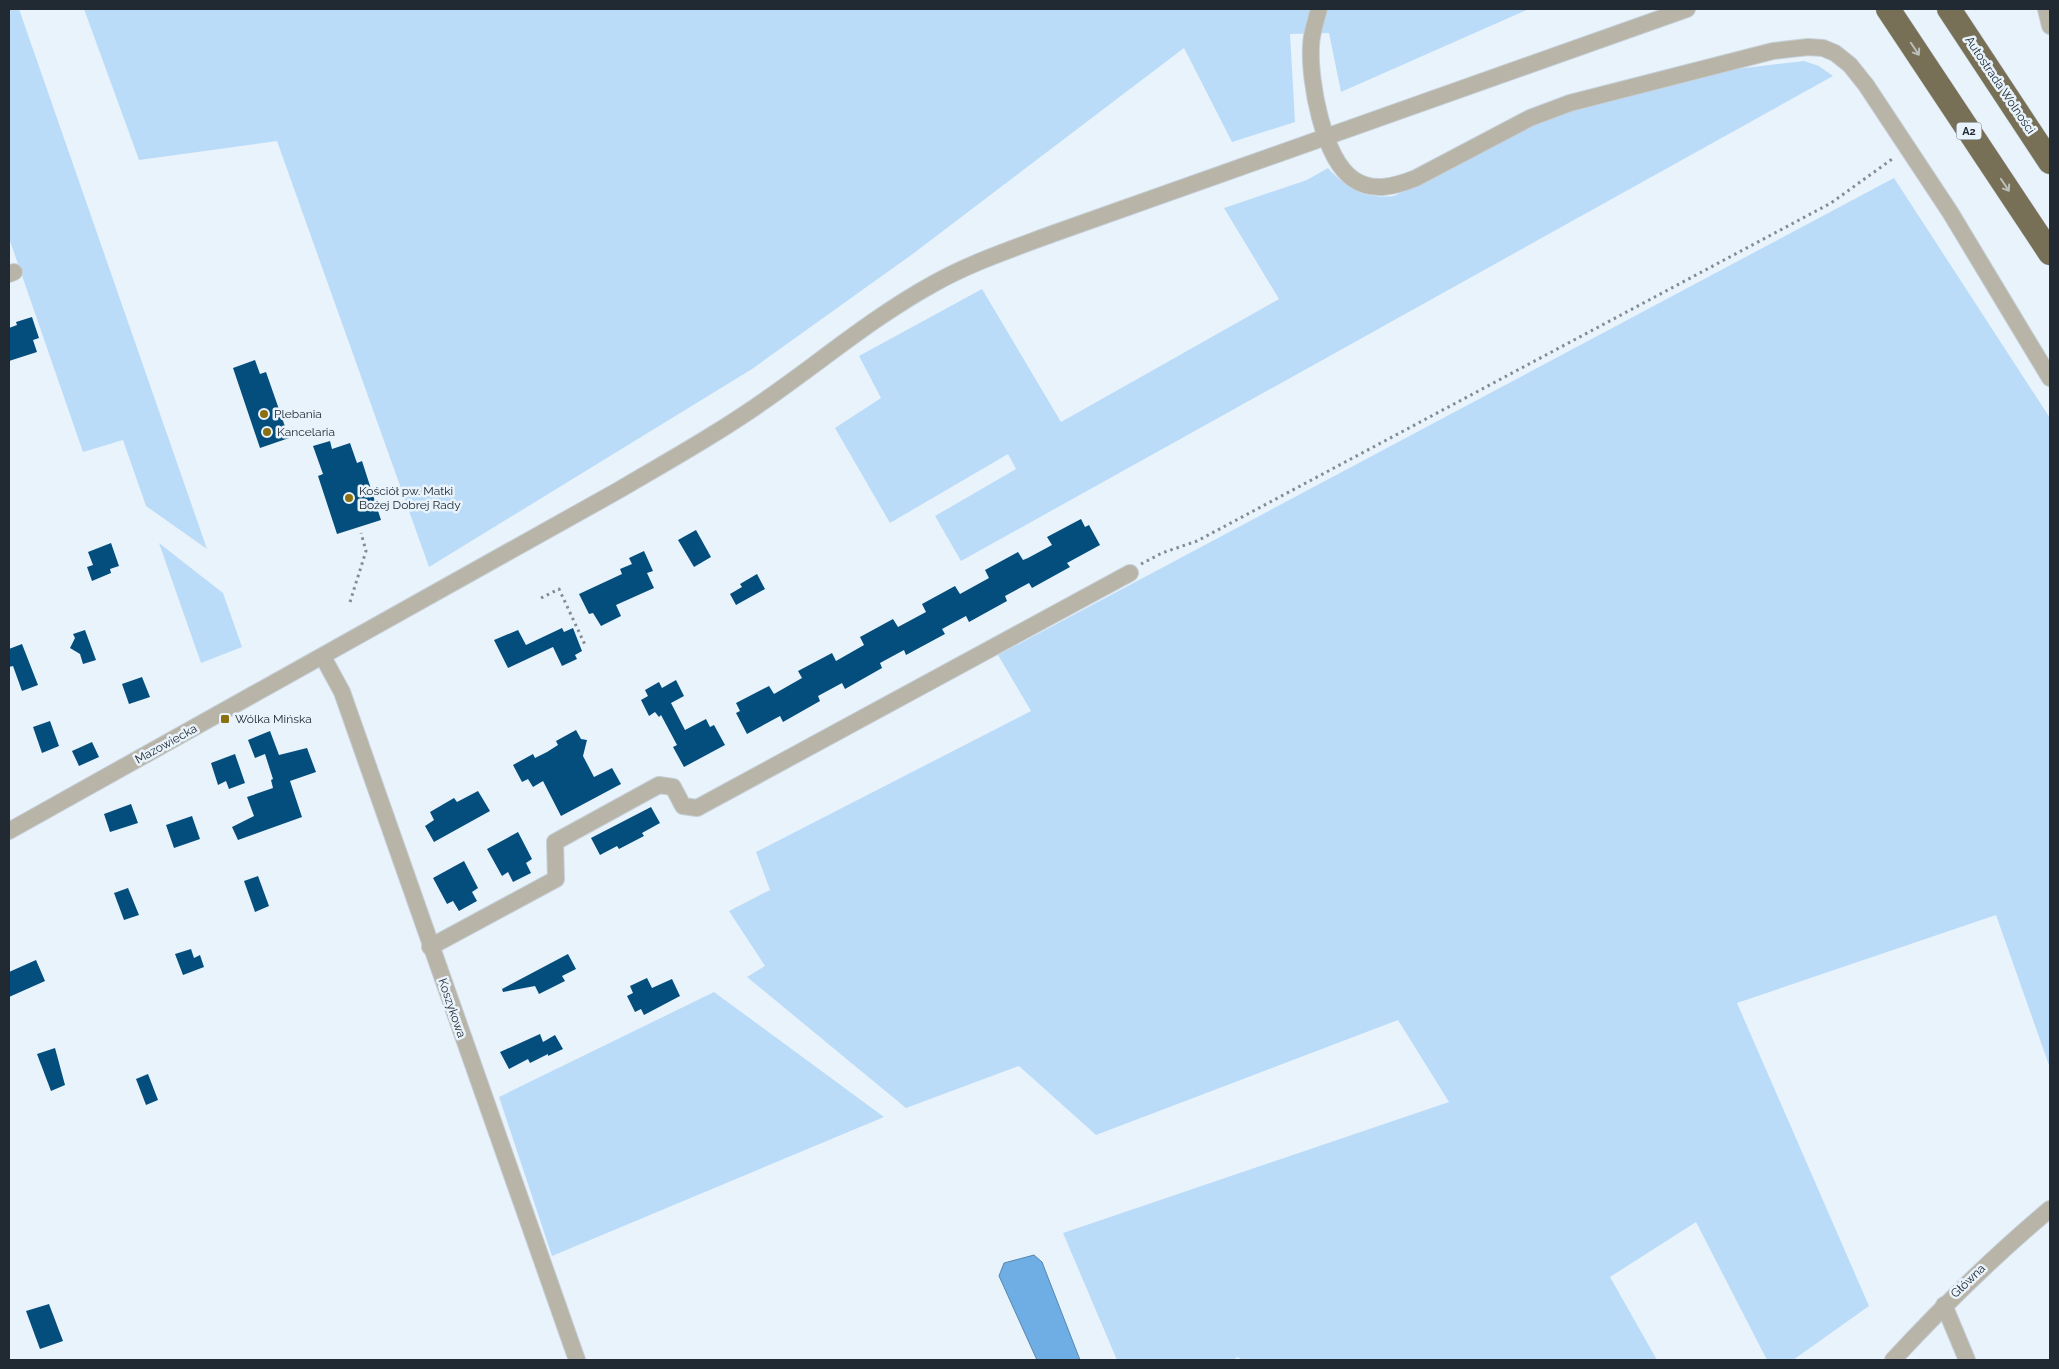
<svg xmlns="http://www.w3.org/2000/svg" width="2059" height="1369" font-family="Raleway,sans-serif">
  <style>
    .green { fill: #bbdcf9 }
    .water { fill: #6eaee4; stroke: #5786af }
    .building { fill: #044e7e }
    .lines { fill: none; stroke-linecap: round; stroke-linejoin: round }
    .minor-casing { stroke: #c5cfd7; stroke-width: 18 }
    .highway-casing { stroke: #c5cfd7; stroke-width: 25 }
    .path { stroke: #828c94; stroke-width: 3; stroke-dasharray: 2.5 4; stroke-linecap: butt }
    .minor { stroke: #b8b4a8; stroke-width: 16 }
    .highway { stroke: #776f56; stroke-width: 24 }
    .oneway { stroke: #bbbeb9 }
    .poi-dot { fill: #8a7011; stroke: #e9f3fb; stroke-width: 2 }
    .labels { text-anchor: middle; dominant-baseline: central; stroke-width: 5; stroke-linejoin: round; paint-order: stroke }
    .shield { fill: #e9f3fb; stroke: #5d666e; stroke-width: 1 }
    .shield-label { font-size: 11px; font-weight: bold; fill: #212a32 }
    .street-label { font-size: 12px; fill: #212a32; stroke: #e9f3fb }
    .poi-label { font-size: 12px; fill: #212a32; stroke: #e9f3fb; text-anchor: start }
  </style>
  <rect width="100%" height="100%" fill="#e9f3fb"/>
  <g class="green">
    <polygon points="9,9 19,9 207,549 146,506 123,440 83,452 9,238"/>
    <polygon points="84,9 1529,9 1341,92 1329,33 1290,34 1295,122 1232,142 1184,48 914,253 752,369 429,567 277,141 139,160"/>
    <path d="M1804,61L1819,66L1833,76L961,561L935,516L1016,469L1008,454L890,523L835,428L881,398L859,356L982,289L1061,422L1279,299L1224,208L1307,180L1328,168C1347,189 1365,199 1394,196L1558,112L1711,72Z"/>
    <polygon points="1894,178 2050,418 2050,1068 1996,915 1737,1003 1869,1306 1793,1360 1767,1360 1696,1222 1610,1277 1657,1360 1241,1360 1238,1357 1232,1360 1117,1360 1063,1233 1449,1102 1398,1020 1096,1135 1019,1066 906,1108 747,977 765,966 729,911 770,890 756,852 1031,711 998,655"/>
    <polygon points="159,543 223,593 242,647 201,663"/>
    <polygon points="714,992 884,1117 552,1256 499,1097"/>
  </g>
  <polygon class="water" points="1034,1255 1042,1262 1080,1360 1037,1360 999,1276 1004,1263"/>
  <g class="building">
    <polygon points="32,317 39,338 33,340 37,352 9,361 9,328 17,325 16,322"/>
    <polygon points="255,360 260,374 266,372 289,438 260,448 233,368"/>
    <polygon points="330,441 332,449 350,443 357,463 362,461 381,520 337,534 318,476 323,474 313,446"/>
    <polygon points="1081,519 1085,527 1089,525 1100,545 1067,563 1070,567 1032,588 1029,583 1005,596 1007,601 969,622 966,616 942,629 945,634 906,655 904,650 880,663 882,668 845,689 842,683 818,696 820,701 783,722 780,716 747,734 736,713 740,711 736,703 769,686 774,694 802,678 798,671 832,653 836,661 864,645 860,637 893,619 898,627 926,612 922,604 955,586 960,594 989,578 985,570 1018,552 1023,560 1028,558 1052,545 1047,537"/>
    <polygon points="696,530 711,557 694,567 678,540"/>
    <polygon points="111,543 119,566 110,569 111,573 92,581 87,567 93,565 88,552"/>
    <polygon points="644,551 653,571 647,573 654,588 616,605 621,616 601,626 593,613 589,614 579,594 622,574 620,569 632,564 629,558"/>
    <polygon points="757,574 765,589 736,605 730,594 742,587 740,584"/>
    <polygon points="562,628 564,632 573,628 582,651 575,655 577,659 562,666 553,647 508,668 494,640 518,630 526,645"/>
    <polygon points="85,630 96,660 83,664 80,654 70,648 75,638 73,634"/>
    <polygon points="22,644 38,685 22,691 13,666 9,667 9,649"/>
    <polygon points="142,677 150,697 129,704 122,684"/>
    <polygon points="676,680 684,696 671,703 685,730 706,719 710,727 714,725 725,745 684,767 673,747 677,745 661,715 659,717 655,712 649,716 641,700 648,696 645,690 659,682 662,688"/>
    <polygon points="50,721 59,746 42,753 33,727"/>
    <polygon points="576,730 581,739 587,740 583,756 594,777 612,768 621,784 561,816 543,781 533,787 528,779 522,782 513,765 533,754 535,758 547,752 558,745 556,741"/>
    <polygon points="270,731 279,755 307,748 316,772 290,781 302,817 238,840 232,827 254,816 247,797 273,788 271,780 273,779 265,754 255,758 248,740"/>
    <polygon points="92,742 99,757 79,766 72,751"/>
    <polygon points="235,754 245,783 229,789 226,781 218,785 211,763"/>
    <polygon points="478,791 490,811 434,842 425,826 434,820 430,812 454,798 457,802"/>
    <polygon points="131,804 138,823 110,832 104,814"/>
    <polygon points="651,807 660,823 642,833 644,836 619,849 617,846 600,855 591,838"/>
    <polygon points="192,816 200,839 174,848 166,825"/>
    <polygon points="518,832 532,859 526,863 531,873 513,882 508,872 502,876 487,849"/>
    <polygon points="464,861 478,888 472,892 477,901 459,911 453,901 447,904 433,878"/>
    <polygon points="258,876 269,906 255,912 244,881"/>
    <polygon points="128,888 139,915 124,920 114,893"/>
    <polygon points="191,949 194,958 200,955 204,967 183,975 175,954"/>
    <polygon points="568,954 576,969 562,976 565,981 539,994 535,986 503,992 502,989"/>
    <polygon points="36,960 45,981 9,997 9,972"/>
    <polygon points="647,978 652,988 672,979 680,996 644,1015 641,1009 635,1012 627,996 633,993 630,986"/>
    <polygon points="540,1034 543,1042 555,1035 563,1049 548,1056 548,1054 530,1063 528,1059 509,1069 500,1052"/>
    <polygon points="55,1048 65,1085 51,1091 37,1054"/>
    <polygon points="148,1074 158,1100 146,1105 136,1079"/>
    <polygon points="49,1304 63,1341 40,1349 26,1311"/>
  </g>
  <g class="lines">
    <g class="minor-casing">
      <g id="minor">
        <path d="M1319,9C1316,21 1311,34 1311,46C1309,81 1323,158 1353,179C1373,193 1396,186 1416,178L1530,118L1570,103L1773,51L1808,47L1823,48L1835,53L1850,65L1866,85L1950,212L2050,378"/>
        <polyline points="2046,9 2050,26"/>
        <polyline points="9,274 14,272"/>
        <polyline points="323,657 342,692 577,1360"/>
        <path d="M9,831L619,490C670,460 722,431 771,396C825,358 875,316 933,284C970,263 1012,249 1052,234L1687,9"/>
        <polyline points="430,947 556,879 555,842 659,785 673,787 683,806 697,808 1130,573"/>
        <polyline points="1944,1305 1967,1360"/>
        <path d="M1893,1360C1943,1306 1994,1256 2050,1209"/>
      </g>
    </g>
    <g class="highway-casing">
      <g id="highway">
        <polyline points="1888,9 2050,253"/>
        <polyline points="1949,9 2050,162"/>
      </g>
    </g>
    <g class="path">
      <polyline points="1141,564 1162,553 1197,541 1831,203 1895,157"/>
      <polyline points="541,598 559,589 586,647"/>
      <polyline points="350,602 366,551 361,533"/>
    </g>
    <use href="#minor" class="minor"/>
    <use href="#highway" class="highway"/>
  </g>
  <defs><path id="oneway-shaft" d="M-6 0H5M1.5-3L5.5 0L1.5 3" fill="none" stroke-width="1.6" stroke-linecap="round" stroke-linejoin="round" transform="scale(1.25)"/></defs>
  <g class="oneway">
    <use href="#oneway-shaft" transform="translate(1915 49) rotate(56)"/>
    <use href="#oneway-shaft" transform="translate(2005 185) rotate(56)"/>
  </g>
  <g class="poi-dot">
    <circle cx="264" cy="414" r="5"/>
    <circle cx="267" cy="432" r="5"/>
    <circle cx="349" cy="498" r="5"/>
    <rect x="220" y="714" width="10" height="10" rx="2.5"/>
  </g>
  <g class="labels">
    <rect class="shield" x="1956.5" y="122.5" width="25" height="17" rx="4"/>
    <g class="shield-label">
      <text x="1969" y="131">A2</text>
    </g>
    <g class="street-label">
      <text transform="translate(2000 85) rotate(56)">Autostrada Wolności</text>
      <text transform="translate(166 744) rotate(-29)">Mazowiecka</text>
      <text transform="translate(452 1008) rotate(71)">Koszykowa</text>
      <text transform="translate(1968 1281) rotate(-44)">Główna</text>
    </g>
    <g class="poi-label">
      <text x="274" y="414">Plebania</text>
      <text x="277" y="432">Kancelaria</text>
      <text x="359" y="491">Kościół pw. Matki<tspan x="359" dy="14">Bożej Dobrej Rady</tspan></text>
      <text x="235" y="719">Wólka Mińska</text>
    </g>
  </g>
  <rect width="2059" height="1369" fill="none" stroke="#212a32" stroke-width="20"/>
</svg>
